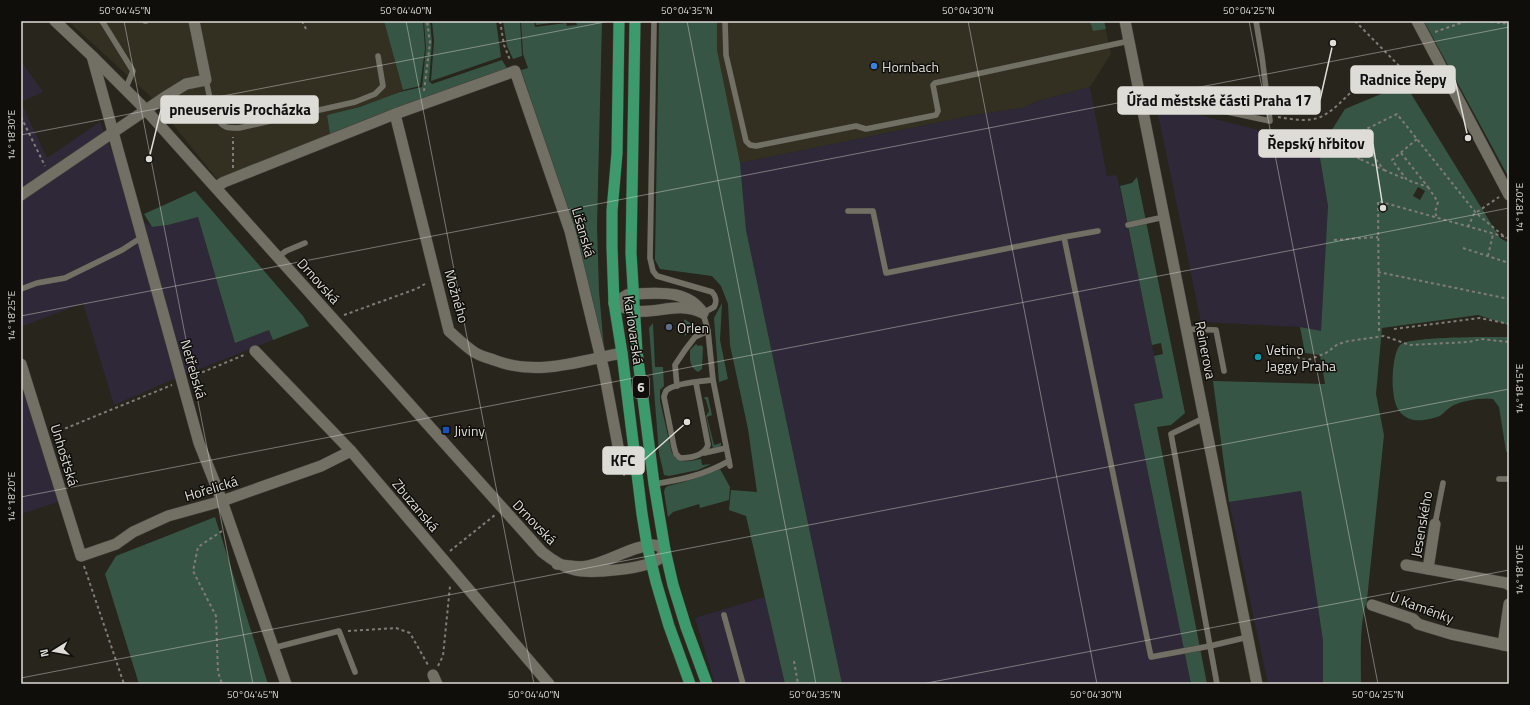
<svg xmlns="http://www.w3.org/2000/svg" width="1530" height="705" font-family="'Titillium Web',sans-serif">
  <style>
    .built { fill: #333022 }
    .industrial { fill: #2f2838 }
    .green { fill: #375545; fill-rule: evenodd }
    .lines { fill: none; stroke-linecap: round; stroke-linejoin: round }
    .service-casing { stroke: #413f38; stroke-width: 6 }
    .minor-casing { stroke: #413f38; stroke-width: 12 }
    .tertiary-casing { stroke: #413f38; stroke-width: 12 }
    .secondary-casing { stroke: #413f38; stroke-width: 12 }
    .primary-casing { stroke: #413f38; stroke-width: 12 }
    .path { stroke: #7f7d76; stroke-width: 2; stroke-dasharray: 3 3; stroke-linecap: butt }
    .service { stroke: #726f65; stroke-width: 5.5 }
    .minor { stroke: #726f65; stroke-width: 11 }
    .tertiary { stroke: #726f65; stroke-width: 11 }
    .secondary { stroke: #726f65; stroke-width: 11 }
    .primary { stroke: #3d9a6c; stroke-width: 11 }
    .ticks { fill: none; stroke: #dedcd7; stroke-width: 1; stroke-opacity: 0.45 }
    .shop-dot { fill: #3f7fe0; stroke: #0f0e0a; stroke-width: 1.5 }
    .service-dot { fill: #5c6f8a; stroke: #0f0e0a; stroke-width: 1.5 }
    .culture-dot { fill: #0f9aa8; stroke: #0f0e0a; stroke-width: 1.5 }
    .transit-dot { fill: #1a4fb4; stroke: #0f0e0a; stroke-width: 1.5 }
    .labels { text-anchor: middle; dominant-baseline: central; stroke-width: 3; stroke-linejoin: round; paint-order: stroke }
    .shield { fill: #0f0e0a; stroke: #a09e9a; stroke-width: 1 }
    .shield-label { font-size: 13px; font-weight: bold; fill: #dedcd7 }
    .poi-label { font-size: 14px; fill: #dedcd7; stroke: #0f0e0a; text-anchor: start }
    .street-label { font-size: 14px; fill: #dedcd7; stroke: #0f0e0a }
    .leader { fill: none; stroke: #dedcd7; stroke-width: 1.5 }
    .callout-dot { fill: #dedcd7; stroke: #0f0e0a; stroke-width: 1.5 }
    .callout { fill: #dedcd7; stroke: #dedcd7; stroke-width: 1.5 }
    .callout-label { font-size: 15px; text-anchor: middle; font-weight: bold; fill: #111 }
    .neatline { fill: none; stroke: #dedcd7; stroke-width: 1.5 }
    .ticks-label { font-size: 10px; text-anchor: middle; fill: #dedcd7 }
  </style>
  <rect width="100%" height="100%" fill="#27251c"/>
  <g class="built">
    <polygon points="68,21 384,21 403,90 384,99 360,107 327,115 330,134 217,179 150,96"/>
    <polygon points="717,21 1104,21 1111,54 1090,87 1038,101 1022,108 975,115 740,163 717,50"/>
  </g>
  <g class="industrial">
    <polygon points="21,61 43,92 21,102 47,158 100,122 116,162 129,212 152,227 168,225 198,217 235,343 269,330 273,340 174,379 114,405 83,303 21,327"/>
    <polygon points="1090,87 1107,176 1117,175 1163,398 1134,404 1191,684 842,684 746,230 740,163 975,115 1022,108 1038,101"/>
    <polygon points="1156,104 1313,144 1319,152 1328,206 1321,332 1300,327 1201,322"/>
    <polygon points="21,380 61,501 21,514"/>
    <polygon points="1301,491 1323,641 1323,684 1268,684 1229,502"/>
    <polygon points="765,597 785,684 715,684 695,618"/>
  </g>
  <g class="green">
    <polygon points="384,21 423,21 425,49 420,86 403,90"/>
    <polygon points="424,21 430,21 432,42 429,81 432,84 502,60 508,70 330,134 327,115 360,107 400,92 422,87 426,49"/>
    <polygon points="432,21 496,21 501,57 431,81 434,41"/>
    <polygon points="503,21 520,21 522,56 513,59 507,46"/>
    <polygon points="521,21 534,21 535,27 566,23 567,26 577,25 576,22 602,21 597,226 599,291 604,349 574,230 521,70 528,68 523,54"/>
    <polygon points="535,21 566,21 536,25"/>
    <polygon points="659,21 717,21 717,50 740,163 746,230 842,684 785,684 746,516 729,510 731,490 757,492 748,429 730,345 728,304 721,286 712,276 660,269 655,260"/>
    <polygon points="1090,21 1104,21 1106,29 1093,31"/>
    <polygon points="1424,21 1509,21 1509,178"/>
    <path d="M1405,84L1500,238L1509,243V325L1478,315L1382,328L1376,394L1384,435L1367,600C1359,625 1361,658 1361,684H1323V641L1301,491L1229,502L1213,381L1325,384L1320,355L1305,353L1300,327L1321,331L1328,206L1319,152L1333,150L1328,136L1345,109ZM1418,187L1425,191L1420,200L1413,196Z"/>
    <polygon points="1137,177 1185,413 1171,425 1157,427 1207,684 1191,684 1134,404 1163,398 1154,356 1163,354 1161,343 1152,345 1120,186 1132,183"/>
    <polygon points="195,191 303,316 309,326 273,340 269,330 235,343 198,217 168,225 152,227 144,214"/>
    <polygon points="722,303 720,340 728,379 719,382 714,318"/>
    <polygon points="684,319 695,326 685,336"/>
    <path d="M653,323L655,367H663L664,386L660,390V401L672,453C681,465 688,461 701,459L702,465L711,464L698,470L669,476L664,475L659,453L649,328Z"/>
    <path d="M1509,337V454L1506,451L1499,407L1493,399C1483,397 1461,401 1452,406C1447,409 1444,413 1440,416C1432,419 1418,422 1410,419C1397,414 1394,402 1393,389C1392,379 1393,353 1400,345C1408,336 1493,337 1509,337Z"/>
    <path d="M696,344L698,346L701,345L703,347L702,369L698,372C689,367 690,359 690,350Z"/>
    <polygon points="705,397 708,397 712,415 707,417 714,445 721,443 721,445 719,448 713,449 706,416 709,411 706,400 704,398"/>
    <polygon points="720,469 730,487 729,500 700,508 699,504 673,512 668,517 664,492 665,488 668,486 684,482"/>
    <polygon points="215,517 268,684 139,684 105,574 116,556"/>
  </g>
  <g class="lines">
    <g class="service-casing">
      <g id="service">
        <polyline points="102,21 133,71 125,90"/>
        <polyline points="145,21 146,21"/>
        <path d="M654,21L650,258L653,271L657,276L712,292C716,296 717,302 714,307L703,313L708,331L713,380L730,466"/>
        <polyline points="725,21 726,55 746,141 750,145 756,146 856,126 866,129 936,115 938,111 933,85 935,83 1129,41"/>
        <path d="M206,80C209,93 213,122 226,127C230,128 235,128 239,128L355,102L375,94L383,86L378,56"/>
        <polyline points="1139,93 1270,121 1262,57 1256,21"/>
        <polyline points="848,211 873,211 886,273 1064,237"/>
        <polyline points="1128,225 1164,217"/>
        <polyline points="1098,231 1064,237 1151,657 1210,646 1248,637"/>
        <polyline points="278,257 286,251 305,243"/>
        <polyline points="21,289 37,283 65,278 122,250 142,237"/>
        <polyline points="1187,329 1216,330 1224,371"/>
        <path d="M696,383L708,445C704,456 691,458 680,458L676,454L674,447L664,397C664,396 666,391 666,391C673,383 703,381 713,380"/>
        <polyline points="677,386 675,365 685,350 695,337 708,331"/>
        <polyline points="1204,418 1171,434 1217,684"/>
        <polyline points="704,453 726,448"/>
        <polyline points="1499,479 1509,479"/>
        <path d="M654,484C681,480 704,475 729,461"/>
        <polyline points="1435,524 1443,483"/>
        <polyline points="724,615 743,684"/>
        <polyline points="273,648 339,631 355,672"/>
      </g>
    </g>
    <g class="minor-casing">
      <g id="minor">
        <polyline points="1125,21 1257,684"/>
        <polyline points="92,56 199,443 222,501 286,684"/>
        <path d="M395,114L449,331C457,338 465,346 474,352C480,356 488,358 494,360C537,377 579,361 622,353"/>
        <polyline points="216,187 224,182 395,114 515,71 570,231 604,371 620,457"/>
        <polyline points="21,195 165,97 186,84 206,80 194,21"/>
        <path d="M614,303L627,295L632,294C658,293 687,289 703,313"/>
        <path d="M614,303C620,306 628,310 635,311C659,314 677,301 703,313"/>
        <polyline points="255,351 351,451 549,684"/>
        <polyline points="21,364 81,556 116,544 133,532 168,516 222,501 321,466 351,451"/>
        <polyline points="1406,565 1506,583 1509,585"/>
        <polyline points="1428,569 1435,524"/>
        <polyline points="1372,605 1413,619 1418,624 1451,634 1509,646"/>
        <polyline points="1503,645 1509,604"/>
        <polyline points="433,675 437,684"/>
      </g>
    </g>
    <g class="tertiary-casing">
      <polyline id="tertiary" points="1417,21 1509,195"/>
    </g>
    <g class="secondary-casing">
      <path id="secondary" d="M55,21L92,56L146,110L542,552C552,560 562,567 575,570C591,574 648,569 660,558C662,556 663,553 665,550C661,547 658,545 654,545C637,544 608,562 588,566C577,568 568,566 557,564"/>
    </g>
    <g class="primary-casing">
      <g id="primary">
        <polyline points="619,21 617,153 612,211 612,247 614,303 622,353 642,514 647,545 656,582 669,626 690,684"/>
        <polyline points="635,21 631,253 637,352 654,484 665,550 673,585 686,627 707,684"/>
      </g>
    </g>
    <g class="path">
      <polyline points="302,21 307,31"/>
      <polyline points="500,21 504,45 510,60"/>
      <polyline points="1355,21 1417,84"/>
      <polyline points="1485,21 1509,24"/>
      <polyline points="1435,32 1466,21"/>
      <polyline points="424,91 430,43 427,21"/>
      <polyline points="21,117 45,166"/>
      <path d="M1278,117C1291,119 1305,122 1318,118C1342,109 1357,77 1380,74C1393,72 1400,81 1412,84C1420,87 1430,86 1439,88"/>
      <polyline points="1345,138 1355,134"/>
      <polyline points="1401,153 1428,187 1407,180 1392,160 1417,139"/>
      <polyline points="1360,159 1339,147 1336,143 1345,138 1360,159 1384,170 1356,134 1397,114 1476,213 1506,238"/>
      <polyline points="233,168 233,137"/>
      <polyline points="1384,170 1405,179"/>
      <polyline points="1428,187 1438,202 1435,212 1437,218"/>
      <polyline points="1468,227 1474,214 1499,197"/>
      <polyline points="1334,240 1378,237"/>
      <polyline points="1463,248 1509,263"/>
      <polyline points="1488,256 1493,234"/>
      <polyline points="1378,272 1509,299"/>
      <polyline points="344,315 416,289 425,284"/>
      <polyline points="1394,329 1480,318 1509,324"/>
      <polyline points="1379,331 1378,201 1509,238"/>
      <polyline points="1289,348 1300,359 1308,360 1326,353 1338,344 1349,341 1384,336 1410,345 1469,342 1481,339 1509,342"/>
      <polyline points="191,377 244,355"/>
      <polyline points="54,433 172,385"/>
      <polyline points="622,467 625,478"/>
      <polyline points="222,531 198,547 193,571 216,616 218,672 222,684"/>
      <polyline points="450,551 495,515"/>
      <polyline points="84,566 124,684"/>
      <polyline points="348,631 396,628 410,633 428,665"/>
      <polyline points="794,661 798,684"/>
      <polyline points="438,666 443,656 450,586"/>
    </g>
    <use href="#service" class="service"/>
    <use href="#minor" class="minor"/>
    <use href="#tertiary" class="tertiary"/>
    <use href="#secondary" class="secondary"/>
    <use href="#primary" class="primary"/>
  </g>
  <path class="ticks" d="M124,21L253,684M406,21L534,684M687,21L816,684M968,21L1097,684M1249,21L1378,684M21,135L610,21M21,316L1509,27M21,497L1509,208M21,678L1509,389M922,684L1509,570"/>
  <circle class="shop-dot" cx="874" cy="66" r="4"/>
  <circle class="service-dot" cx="669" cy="327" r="4"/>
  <circle class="culture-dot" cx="1258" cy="357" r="4"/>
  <rect class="transit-dot" x="442" y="426" width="8" height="8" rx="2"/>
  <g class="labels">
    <rect class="shield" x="633" y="376" width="16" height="22" rx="3"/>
    <g class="shield-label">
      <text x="641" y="387">6</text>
    </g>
    <g class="poi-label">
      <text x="882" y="66">Hornbach</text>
      <text x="677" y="327">Orlen</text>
      <text x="1266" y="349">Vetino<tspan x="1266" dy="16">Jaggy Praha</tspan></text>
      <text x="454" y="430">Jiviny</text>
    </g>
    <g class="street-label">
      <text transform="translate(584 232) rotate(74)">Lišanská</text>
      <text transform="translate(319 281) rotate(48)">Drnovská</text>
      <text transform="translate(457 296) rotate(74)">Možného</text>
      <text transform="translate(634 330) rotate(82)">Karlovarská</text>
      <text transform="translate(1206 350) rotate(79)">Reinerova</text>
      <text transform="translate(194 369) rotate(74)">Netřebská</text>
      <text transform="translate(65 455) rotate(73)">Unhošťská</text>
      <text transform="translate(211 488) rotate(-17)">Hořelická</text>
      <text transform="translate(416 505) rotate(50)">Zbuzanská</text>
      <text transform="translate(535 522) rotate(46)">Drnovská</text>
      <text transform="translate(1421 524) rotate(-80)">Jesenského</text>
      <text transform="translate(1422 607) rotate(20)">U Kaménky</text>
    </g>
  </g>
  <path class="leader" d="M1468 138L1455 80M1333 43L1320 100M149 159L161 110M1383 208L1373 144M687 422L644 460"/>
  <g class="callout-dot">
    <circle cx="1468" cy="138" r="4"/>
    <circle cx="1333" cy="43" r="4"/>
    <circle cx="149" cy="159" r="4"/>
    <circle cx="1383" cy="208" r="4"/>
    <circle cx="687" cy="422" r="4"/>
  </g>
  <g class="callout">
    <rect x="1351" y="66" width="104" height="27" rx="4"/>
    <rect x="1118" y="87" width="202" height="27" rx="4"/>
    <rect x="161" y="96" width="157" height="27" rx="4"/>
    <rect x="1259" y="130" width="114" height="27" rx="4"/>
    <rect x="603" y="447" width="41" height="27" rx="4"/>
  </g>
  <g class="callout-label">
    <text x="1403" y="85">Radnice Řepy</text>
    <text x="1219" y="106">Úřad městské části Praha 17</text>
    <text x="240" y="115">pneuservis Procházka</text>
    <text x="1316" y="149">Řepský hřbitov</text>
    <text x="623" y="466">KFC</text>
  </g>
  <rect width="1530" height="705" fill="none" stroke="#0f0e0a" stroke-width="44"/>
  <g transform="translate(54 651) rotate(259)" stroke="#0f0e0a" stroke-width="3" paint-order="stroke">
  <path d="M0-3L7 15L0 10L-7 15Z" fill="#dedcd7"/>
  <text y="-6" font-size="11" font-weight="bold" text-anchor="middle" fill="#dedcd7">N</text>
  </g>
  <rect x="22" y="22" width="1486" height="661" class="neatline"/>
  <g class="ticks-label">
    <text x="125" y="14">50°04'45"N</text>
    <text x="406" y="14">50°04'40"N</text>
    <text x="687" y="14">50°04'35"N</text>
    <text x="968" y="14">50°04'30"N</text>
    <text x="1249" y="14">50°04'25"N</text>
    <text transform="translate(11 135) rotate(-90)" y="4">14°18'30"E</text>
    <text transform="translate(1519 208) rotate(-90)" y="4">14°18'20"E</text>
    <text transform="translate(11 316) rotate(-90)" y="4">14°18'25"E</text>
    <text transform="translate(1519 389) rotate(-90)" y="4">14°18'15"E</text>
    <text transform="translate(11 497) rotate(-90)" y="4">14°18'20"E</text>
    <text transform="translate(1519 570) rotate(-90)" y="4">14°18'10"E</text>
    <text x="253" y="698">50°04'45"N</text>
    <text x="534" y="698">50°04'40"N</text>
    <text x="815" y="698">50°04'35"N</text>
    <text x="1096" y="698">50°04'30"N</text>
    <text x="1378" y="698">50°04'25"N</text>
  </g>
</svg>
